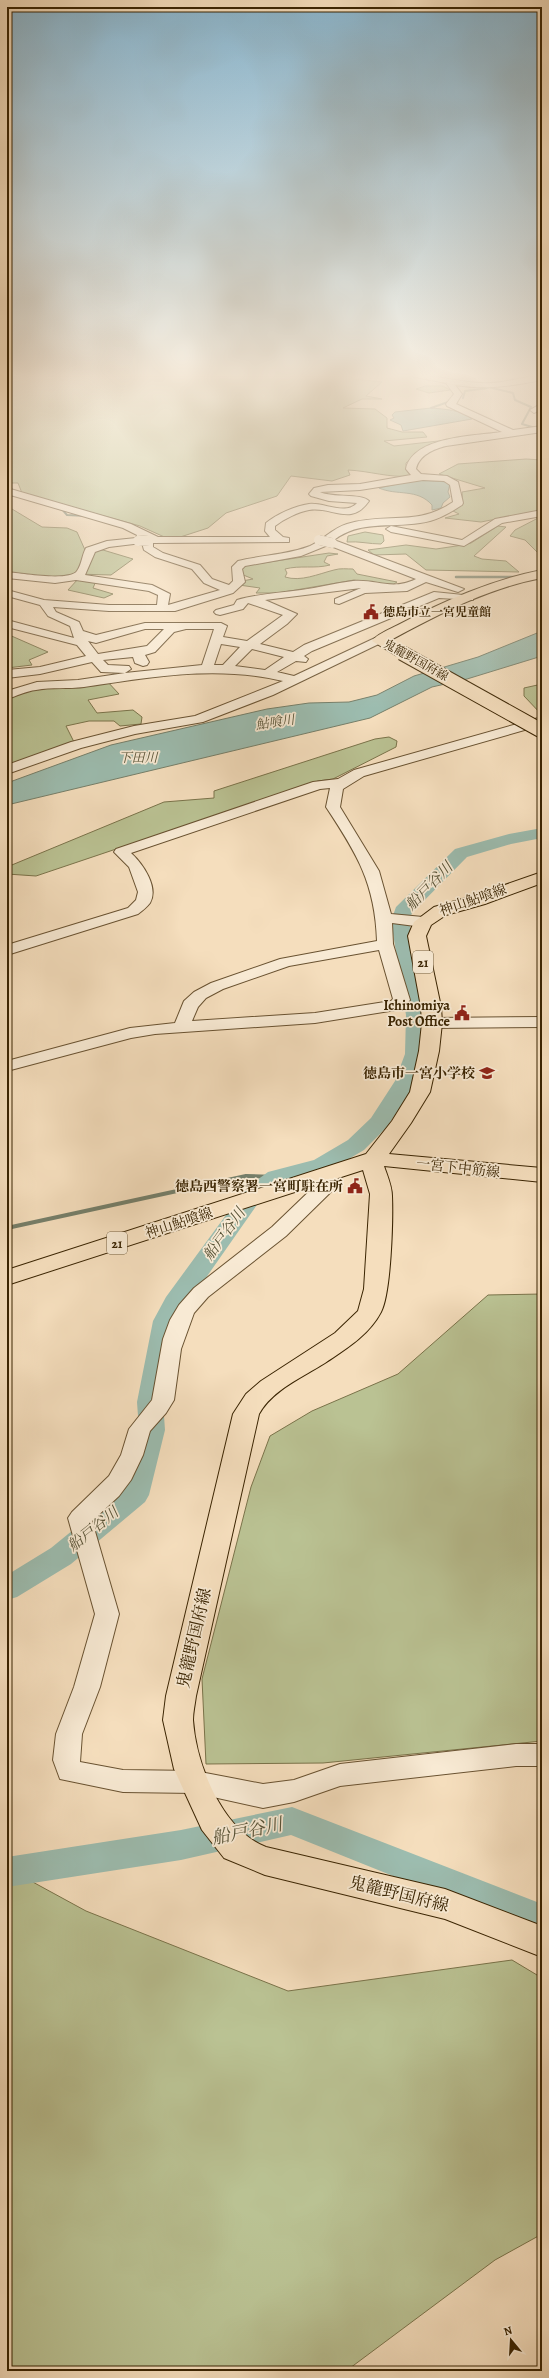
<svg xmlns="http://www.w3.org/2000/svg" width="549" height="2378" font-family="Alegreya,'Noto Serif JP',serif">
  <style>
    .green { fill: #bac293; stroke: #7a734a }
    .water { fill: #9cbcaf; stroke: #757f6a }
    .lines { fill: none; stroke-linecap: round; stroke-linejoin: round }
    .stream-far2 { stroke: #757f6a; stroke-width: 2 }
    .stream-far1 { stroke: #757f6a; stroke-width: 2.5 }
    .stream { stroke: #757f6a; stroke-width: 4 }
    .river { fill: #9cbcaf; fill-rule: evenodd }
    .minor-casing { stroke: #695231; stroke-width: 2 }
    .major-casing { stroke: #3a2402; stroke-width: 2 }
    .minor { fill: #f8ead4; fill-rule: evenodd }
    .major { fill: #f5debd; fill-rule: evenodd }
    .minor-bridge-casing { stroke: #695231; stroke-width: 10; stroke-linecap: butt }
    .major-bridge-casing { stroke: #3a2402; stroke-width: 16; stroke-linecap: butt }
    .minor-bridge { stroke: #f8ead4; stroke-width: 10 }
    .major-bridge { stroke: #f5debd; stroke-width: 14 }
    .labels { text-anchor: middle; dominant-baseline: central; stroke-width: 3.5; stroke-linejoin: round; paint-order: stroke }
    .far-poi-label { font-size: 12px; font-weight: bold; fill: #3a2402; stroke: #f8ead4; text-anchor: start }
    .far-street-label { font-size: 12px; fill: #3a2402; stroke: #f8ead4 }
    .far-water-label { font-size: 13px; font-style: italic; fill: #575236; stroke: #f8ead4 }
    .shield { fill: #f8ead4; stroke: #735f41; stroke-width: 1 }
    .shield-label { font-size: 13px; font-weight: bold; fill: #3a2402 }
    .street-label { font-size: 14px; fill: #3a2402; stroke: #f8ead4 }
    .poi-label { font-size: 14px; font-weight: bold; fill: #3a2402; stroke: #f8ead4; text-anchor: end }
    .water-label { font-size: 15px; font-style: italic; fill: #575236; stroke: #f8ead4 }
    .near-street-label { font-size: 17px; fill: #3a2402; stroke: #f8ead4 }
    .near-water-label { font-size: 18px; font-style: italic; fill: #575236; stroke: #f8ead4 }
  </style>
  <rect width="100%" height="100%" fill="#f5debd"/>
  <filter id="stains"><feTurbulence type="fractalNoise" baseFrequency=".005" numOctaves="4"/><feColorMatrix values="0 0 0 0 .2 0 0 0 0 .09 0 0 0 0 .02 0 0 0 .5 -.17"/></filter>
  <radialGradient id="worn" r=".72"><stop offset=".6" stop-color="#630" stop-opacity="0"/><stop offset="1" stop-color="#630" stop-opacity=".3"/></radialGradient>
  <g class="green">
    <path d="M7,376H350L353,379L382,382L366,396L382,399H362L343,408L375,409L387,418V428L402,432H423L427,437L384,441L394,446L456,439L422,449L406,463V470L411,476C389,478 370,471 348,470L350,475L332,481L291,476L277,496L226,513L208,528L171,540L140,526L22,493L18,483H7Z"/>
    <polygon points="425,386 443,386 450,390 429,393 416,389"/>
    <polygon points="526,459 542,460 542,510 481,522 445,518 459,514 453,511 463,504 462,492 485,488 439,474 458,464"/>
    <polygon points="7,506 42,527 67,528 77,532 85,550 103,550 133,559 111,575 75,574 51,577 7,574"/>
    <polygon points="542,516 542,554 539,554 525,540 510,536 515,530"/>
    <polygon points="498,526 506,527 474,556 482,559 506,561 519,572 426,570 406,554 374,555 368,550 406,545 436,549 463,545 471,543"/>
    <path d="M365,532L383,535L384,541L381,544C369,544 359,541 347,542L348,536Z"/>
    <path d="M329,553L338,554L327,556L324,562L330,565C315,569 300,565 285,569L287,573L285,577C301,582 318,574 334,570C340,568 347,569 353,569L357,574L397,582L391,586L354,580L278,593H256L260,588L239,585L242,581L253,579L241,574L243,566Z"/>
    <polygon points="78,579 96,581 93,588 113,594 104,598 68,590"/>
    <polygon points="7,634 48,652 29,660 32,665 7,668"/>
    <polygon points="106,680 119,694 88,700 97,713 133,710 142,717 141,724 120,726 114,721 89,721 66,726 74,742 7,765 7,697 32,689"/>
    <polygon points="542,684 542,715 524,696 524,688"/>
    <polygon points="389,737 397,741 396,747 333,779 318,781 36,876 7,874 7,867 164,802 214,798 214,791 375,739"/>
    <polygon points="542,1294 542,1741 323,1763 206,1764 202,1679 251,1487 270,1436 312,1411 398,1374 488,1295"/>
    <polygon points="7,1868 86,1911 288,1991 512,1960 542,1978 542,2234 495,2260 346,2371 7,2371"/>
  </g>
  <g class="water">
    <path d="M431,408C443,409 463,410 472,419L403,431L401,425L390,420L394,418L392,415L395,412Z"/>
    <path d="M416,480L448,482L450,483L448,492L450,497L443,503L441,508L432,510V505C417,488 397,496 379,488Z"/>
    <polygon points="542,631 542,656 467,679 432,687 370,718 7,805 7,783 111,745 267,709 309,703 349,702 377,695 414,676 478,657"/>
  </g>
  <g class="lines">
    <g class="stream-far2">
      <polyline points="427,376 436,377"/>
      <polyline points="484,386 513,393 515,400 531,407 522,424 542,430"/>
      <polyline points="463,398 465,391 488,388"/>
      <polyline points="431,408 448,402"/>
      <polyline points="7,495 16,496"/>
      <polyline points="60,507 67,515 87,516"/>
    </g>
    <polyline class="stream-far1" points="456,577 517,577"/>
    <polyline class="stream" points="7,1228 246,1176 276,1177"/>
    <g class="river">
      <polygon points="542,828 542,838 511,844 467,857 412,913 409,921 426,1015 425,1054 417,1081 387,1127 364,1150 330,1170 284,1182 261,1199 187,1305 179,1321 171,1353 163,1402 165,1430 149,1495 145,1502 71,1564 17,1597 7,1600 7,1575 51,1548 122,1490 139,1430 137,1402 153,1321 166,1297 245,1189 268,1172 314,1160 348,1140 371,1118 395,1081 405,1054 406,1015 391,921 396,907 455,849 509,834"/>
      <polygon points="292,1807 542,1904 542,1936 291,1835 181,1860 7,1887 7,1857 181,1830"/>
    </g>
    <g class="minor-casing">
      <g id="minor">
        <path d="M410,376C434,374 457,382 481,383C502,385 521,376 542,376V380C510,386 488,390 455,385L462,394L456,404L513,430L542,426V432L446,446C434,449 419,455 416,469L421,474L447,476L458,482L463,503L462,505C448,514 436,521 420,523C389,528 360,520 334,540L464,589L458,592L426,582L407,591L365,593L339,604L335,603V599L361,588L265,600L297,614L287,624L260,644L293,652L304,645L434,592L473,596V600L439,598L312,651L304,656L308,659L306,662L296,661L277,672L294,676L375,638H383L385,641L273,695L203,722L135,734L81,748L7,774V765L71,742L134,726L195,716L283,681C216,665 151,677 84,687C68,689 52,687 36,690C26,691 17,696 7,699V691L37,682L78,680L125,673L101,672L92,662L40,674L7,678V670L40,667L86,656L77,645L7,627V620L74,638L70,626L48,616L40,605L7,596V590L44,600L109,605H157L158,595L149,591L76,580L55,583L7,578V572C20,573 69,582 77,571C82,564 82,555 86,548L107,541L136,538L137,535L123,528L7,494V488L131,524L158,537H270L265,531L266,523C277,514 295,506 309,504C324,502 345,516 357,503L329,501L311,496L309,494L314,488L328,485L360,484L411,475L406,469C413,436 475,436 502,432L447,406L446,404L454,394L446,383ZM423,480L444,481L450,485L453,502C417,527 386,512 347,524C333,528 323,540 310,546C287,555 262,555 238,561L232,567L233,581L229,585L212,579L200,565L163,553L153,547V543L289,542V538L283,537L275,530V526C284,519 298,512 309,510C332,506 351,527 369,501C362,493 331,498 320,492L360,490ZM142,543L144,550L155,557L192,569L204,583L220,590L168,605L170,594L152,585L85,575L95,552L109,547ZM328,545L416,579C392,591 377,579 353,581C335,583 318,588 301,590C279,593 258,594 237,600L234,605L216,610L214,612L216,614L220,615L243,609L248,603L283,615L247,641L223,637L227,626L221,623H145L96,635L83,631L79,622L56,612L53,607L109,611H175L233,593L245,582L242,569L245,566L301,556ZM145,629H164L147,646L98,654L88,641L96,643ZM186,629H214L202,665L125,673L131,669L129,666L108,665L103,660L133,657L135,663L143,666L147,665L149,662L145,655L155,652L174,632ZM221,644L240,647L223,665H214ZM252,649L284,657L265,670L235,666Z"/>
        <polygon points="542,403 542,409 534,413 530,410"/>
        <polygon points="542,510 542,516 502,523 464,546 391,532 386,529 391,526 462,540 495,519"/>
        <path d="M542,717V725L364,776L343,789L340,807L379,871L391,914L423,917L431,922L423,927L392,923L393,944L410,1000L402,1009L315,1023L155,1034L131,1038L7,1071V1061L130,1028L175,1023L184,1001L194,992L211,983L280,959L377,941C375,883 357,854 326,807L330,788L320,789L131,853C143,864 159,887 150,903C147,907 142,911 138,914L7,955V945L128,908L136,900L138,892L129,867L114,852L116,849L313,782L338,779L354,770ZM379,950L393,999L391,1001L315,1013L192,1021L198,1007L206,998L223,989L289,966Z"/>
        <polygon points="542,1017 542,1027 432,1028 426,1027 424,1023 426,1019 432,1018"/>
        <polygon points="328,1169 335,1171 339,1182 337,1186 286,1236 208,1297 194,1313 181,1349 174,1400 166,1413 150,1431 143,1455 131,1480 119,1496 92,1521 119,1614 100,1687 82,1734 80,1762 123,1770 195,1771 263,1784 294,1780 340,1764 516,1744 542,1744 542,1766 516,1766 340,1786 294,1802 263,1808 195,1793 123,1792 60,1779 53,1760 56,1734 74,1687 95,1614 68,1518 72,1512 109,1476 121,1455 129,1429 152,1400 163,1339 170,1320 179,1305 194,1288 272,1227 320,1181 319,1175 321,1171"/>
      </g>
    </g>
    <g class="major-casing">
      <g id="major">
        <path d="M542,570V578C487,588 438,615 389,641L409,653L407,656H397L372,641C377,634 390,629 398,625C444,601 491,580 542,570Z"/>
        <path d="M542,872V883L485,904L446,915L431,925L426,936L441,1007L442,1023L439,1051L430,1092L411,1123L389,1154L542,1168V1182L384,1166C387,1175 392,1186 392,1196C393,1220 391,1293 381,1312C369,1335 346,1349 325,1363C303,1377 272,1390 259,1414L196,1696C195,1704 193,1712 193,1720C196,1764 222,1830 266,1847L445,1889L542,1926V1957L445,1919L265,1875L224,1858L202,1830L174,1769L163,1720L166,1696L233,1414L246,1394L261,1381L335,1333L358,1311L364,1289L370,1194L363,1170L7,1285V1270L366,1154L392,1121L410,1092L419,1051L422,1023L421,1007L408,936L414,922L434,907L473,896Z"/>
      </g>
    </g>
    <use href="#minor" class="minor"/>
    <use href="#major" class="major"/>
    <g class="minor-bridge-casing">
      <g id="minor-bridge">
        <polyline points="319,540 332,543"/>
        <polyline points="138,541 149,540"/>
      </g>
    </g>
    <g class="major-bridge-casing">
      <polyline id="major-bridge" points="402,653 542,731"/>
    </g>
    <use href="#minor-bridge" class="minor-bridge"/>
    <use href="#major-bridge" class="major-bridge"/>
  </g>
  <linearGradient id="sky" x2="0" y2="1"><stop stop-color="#89b7d1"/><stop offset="0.53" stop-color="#faf0e1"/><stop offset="1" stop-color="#faf0e1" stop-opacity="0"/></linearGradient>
  <rect width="549" height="709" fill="url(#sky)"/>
  <defs>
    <g id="civic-bare" transform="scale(1.2)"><path d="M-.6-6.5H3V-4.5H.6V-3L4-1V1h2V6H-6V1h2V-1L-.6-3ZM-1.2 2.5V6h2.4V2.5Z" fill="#8f2418" stroke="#f8ead4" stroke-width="2.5" paint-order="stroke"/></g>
    <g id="school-bare" transform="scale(1.2)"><path d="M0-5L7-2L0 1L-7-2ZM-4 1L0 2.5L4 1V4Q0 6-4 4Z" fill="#8f2418" stroke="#f8ead4" stroke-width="2.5" paint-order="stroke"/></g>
  </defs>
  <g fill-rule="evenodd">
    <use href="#civic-bare" x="371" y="612"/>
    <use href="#civic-bare" x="462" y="1013"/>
    <use href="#school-bare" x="487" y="1073"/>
    <use href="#civic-bare" x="355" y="1186"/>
  </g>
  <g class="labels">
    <g class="far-poi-label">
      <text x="383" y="612">徳島市立一宮児童館</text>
    </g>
    <g class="far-street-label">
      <text transform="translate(416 660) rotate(29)">鬼籠野国府線</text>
    </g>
    <g class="far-water-label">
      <text transform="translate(275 722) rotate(-8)">鮎喰川</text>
      <text x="138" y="757">下田川</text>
    </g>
    <g class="shield">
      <rect x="413" y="951" width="20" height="22" rx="3"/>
      <rect x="107" y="1232" width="20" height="22" rx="3"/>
    </g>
    <g class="shield-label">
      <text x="423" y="962">21</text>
      <text x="117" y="1243">21</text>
    </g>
    <g class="street-label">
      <text transform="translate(473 900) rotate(-19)">神山鮎喰線</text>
      <text transform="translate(458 1168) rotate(6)">一宮下中筋線</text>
      <text transform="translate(179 1223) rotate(-18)">神山鮎喰線</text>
    </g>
    <g class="poi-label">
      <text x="450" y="1005">Ichinomiya<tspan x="450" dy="16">Post Office</tspan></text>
      <text x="475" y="1073">徳島市一宮小学校</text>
      <text x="343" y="1186">徳島西警察署一宮町駐在所</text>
    </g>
    <g class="water-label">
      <text transform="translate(429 886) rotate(-46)">船戸谷川</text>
      <text transform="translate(224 1234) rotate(-54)">船戸谷川</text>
      <text transform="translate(93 1529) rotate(-39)">船戸谷川</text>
    </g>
    <g class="near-street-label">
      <text transform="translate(194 1638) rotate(-77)">鬼籠野国府線</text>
      <text transform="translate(399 1894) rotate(14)">鬼籠野国府線</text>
    </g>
    <g class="near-water-label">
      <text transform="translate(247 1831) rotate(-12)">船戸谷川</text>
    </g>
  </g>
  <rect width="549" height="2378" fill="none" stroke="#f5debd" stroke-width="24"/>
  <rect x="8" y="8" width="533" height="2362" fill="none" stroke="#3a2402" stroke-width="2"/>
  <rect x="12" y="12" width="525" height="2354" fill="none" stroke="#3a2402"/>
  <g transform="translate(511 2340) rotate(342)" stroke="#f8ead4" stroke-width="3" paint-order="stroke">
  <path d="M0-3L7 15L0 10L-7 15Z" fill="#3a2402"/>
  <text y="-6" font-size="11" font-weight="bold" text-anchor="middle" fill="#3a2402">N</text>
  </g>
  <rect width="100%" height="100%" filter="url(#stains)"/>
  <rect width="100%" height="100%" fill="url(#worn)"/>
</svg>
